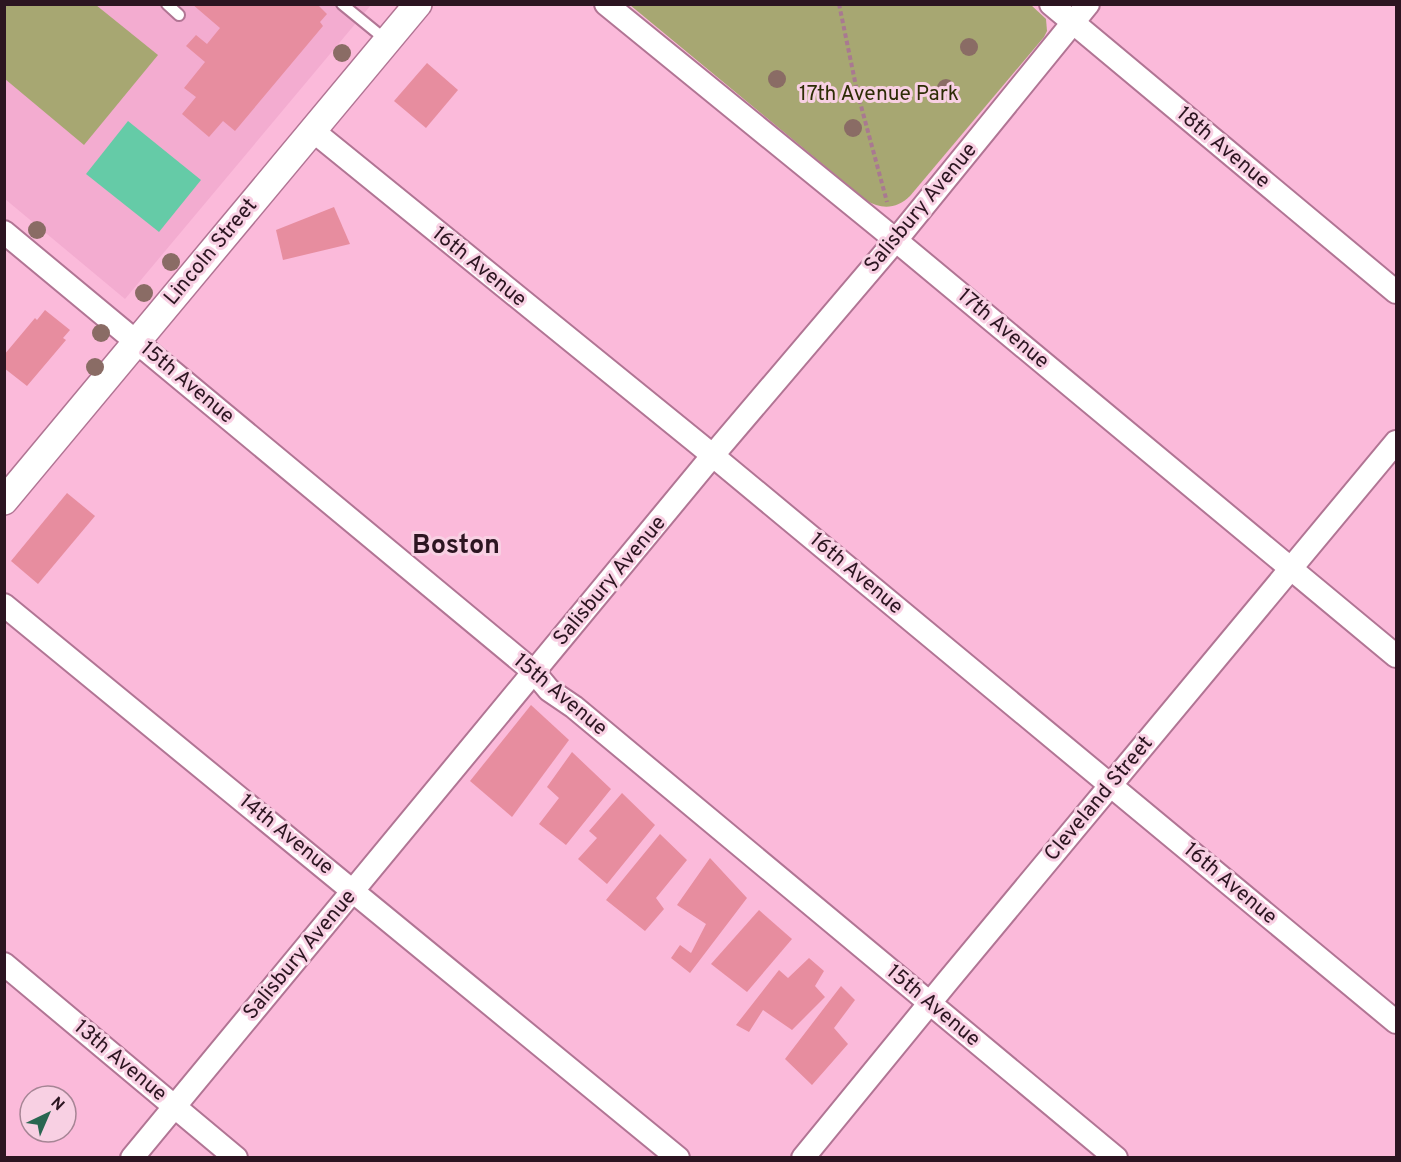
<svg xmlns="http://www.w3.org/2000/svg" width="1401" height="1162" font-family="Overpass,sans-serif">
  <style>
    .built { fill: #f3acd0 }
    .green { fill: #a7a772 }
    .water { fill: #65cba7 }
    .building { fill: #e78d9f }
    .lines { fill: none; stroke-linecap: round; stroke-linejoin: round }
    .service-casing { stroke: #b17594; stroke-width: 14 }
    .minor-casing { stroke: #b17594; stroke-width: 26 }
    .tertiary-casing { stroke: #b17594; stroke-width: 30 }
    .path { stroke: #a97991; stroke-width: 4; stroke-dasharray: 4.5 3; stroke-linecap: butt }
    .service { stroke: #fff; stroke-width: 10 }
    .minor { stroke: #fff; stroke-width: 22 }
    .tertiary { stroke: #fff; stroke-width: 27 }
    .tree { fill: #8a6c65 }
    .labels { text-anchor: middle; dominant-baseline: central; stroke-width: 6; stroke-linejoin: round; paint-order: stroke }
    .park-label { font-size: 21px; fill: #2d2c05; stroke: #f8d0e3 }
    .street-label { font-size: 21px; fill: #2c1521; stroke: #f8d0e3 }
    .district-label { font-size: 27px; font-weight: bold; fill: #2c1521; stroke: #f8d0e3 }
  </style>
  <rect width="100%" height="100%" fill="#fbbada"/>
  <polygon class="built" points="4,5 371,5 125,299 5,199"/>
  <g class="green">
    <path d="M1030,4L1046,19L1047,31L1044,37L910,196C897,209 881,210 866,200L630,5Z"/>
    <polygon points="4,5 96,5 158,55 84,145 5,79"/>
  </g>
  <polygon class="water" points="128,121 201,180 159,232 86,174"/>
  <g class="building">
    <polygon points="192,4 317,4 327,14 320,22 323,26 235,131 223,121 209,137 182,114 196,97 184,88 205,62 186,46 196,35 207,44 220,28"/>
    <polygon points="427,63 458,90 426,128 394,101"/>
    <polygon points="334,207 350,244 283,260 276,230"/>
    <polygon points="45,310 70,330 63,338 66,340 27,386 4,368 4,355 35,318 37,320"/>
    <polygon points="67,493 95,516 38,584 11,561"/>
    <polygon points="531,705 569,740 512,817 470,781"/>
    <polygon points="572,752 611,789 566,845 539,824 559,798 547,787"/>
    <polygon points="622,793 655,825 607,884 578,859 597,838 589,831"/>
    <polygon points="660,834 687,860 656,898 664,909 645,931 606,900"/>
    <polygon points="710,858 747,898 690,973 671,958 680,945 691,953 706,924 677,905"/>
    <polygon points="759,910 792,939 747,992 711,964"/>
    <polygon points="809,958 824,971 815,986 825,997 792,1030 763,1010 749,1032 736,1025 779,970 788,978"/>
    <polygon points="841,986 855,1000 834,1028 848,1044 812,1085 785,1059"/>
  </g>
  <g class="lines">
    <g class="service-casing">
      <g id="service">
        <polyline points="167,4 179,15"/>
        <polyline points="342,4 386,40"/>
      </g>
    </g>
    <g class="minor-casing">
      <g id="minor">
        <polyline points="606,4 881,228 1396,656"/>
        <polyline points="1051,4 1396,292"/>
        <polyline points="312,130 700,445 1396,1022"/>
        <polyline points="4,232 534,672 549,690 574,707 1116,1158"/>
        <polyline points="4,605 678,1158"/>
        <polyline points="4,964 236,1158"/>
        <polyline points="132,1158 713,455 896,240 1088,4"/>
        <polyline points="803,1158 947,982 1396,442"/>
      </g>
    </g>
    <g class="tertiary-casing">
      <polyline id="tertiary" points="4,501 418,4"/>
    </g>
    <polyline class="path" points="839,4 857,91 887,202"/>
    <use href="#service" class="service"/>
    <use href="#minor" class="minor"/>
    <use href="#tertiary" class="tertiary"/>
  </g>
  <g class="tree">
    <circle cx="969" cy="47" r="9"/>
    <circle cx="342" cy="53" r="9"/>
    <circle cx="777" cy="79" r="9"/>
    <circle cx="946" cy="88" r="9"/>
    <circle cx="853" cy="128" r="9"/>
    <circle cx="37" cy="230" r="9"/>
    <circle cx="171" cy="262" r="9"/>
    <circle cx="144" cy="293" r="9"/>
    <circle cx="101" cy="333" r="9"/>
    <circle cx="95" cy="367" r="9"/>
  </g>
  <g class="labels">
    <g class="park-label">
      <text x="879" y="94">17th Avenue Park</text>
    </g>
    <g class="street-label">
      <text transform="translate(1223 148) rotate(40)">18th Avenue</text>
      <text transform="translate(921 208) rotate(-50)">Salisbury Avenue</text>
      <text transform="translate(211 252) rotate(-50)">Lincoln Street</text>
      <text transform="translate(479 267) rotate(39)">16th Avenue</text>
      <text transform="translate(1003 329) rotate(40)">17th Avenue</text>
      <text transform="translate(187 383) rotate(40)">15th Avenue</text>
      <text transform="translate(856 574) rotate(40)">16th Avenue</text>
      <text transform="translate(610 581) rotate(-50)">Salisbury Avenue</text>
      <text transform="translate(560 695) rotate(40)">15th Avenue</text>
      <text transform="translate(1099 799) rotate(-50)">Cleveland Street</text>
      <text transform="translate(286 835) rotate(39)">14th Avenue</text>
      <text transform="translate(1230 884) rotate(40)">16th Avenue</text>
      <text transform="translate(300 955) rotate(-50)">Salisbury Avenue</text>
      <text transform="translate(933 1006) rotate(40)">15th Avenue</text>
      <text transform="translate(120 1061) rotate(40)">13th Avenue</text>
    </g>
    <g class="district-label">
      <text x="456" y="546">Boston</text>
    </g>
  </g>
  <rect width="1401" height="1162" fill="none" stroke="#2c1521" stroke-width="12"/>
  <g transform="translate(48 1114) rotate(44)"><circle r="28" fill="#f8d0e3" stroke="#a68595" stroke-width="1.5"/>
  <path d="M0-4.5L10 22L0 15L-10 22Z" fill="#296651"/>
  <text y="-9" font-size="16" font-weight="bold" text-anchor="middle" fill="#2c1521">N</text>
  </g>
</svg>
